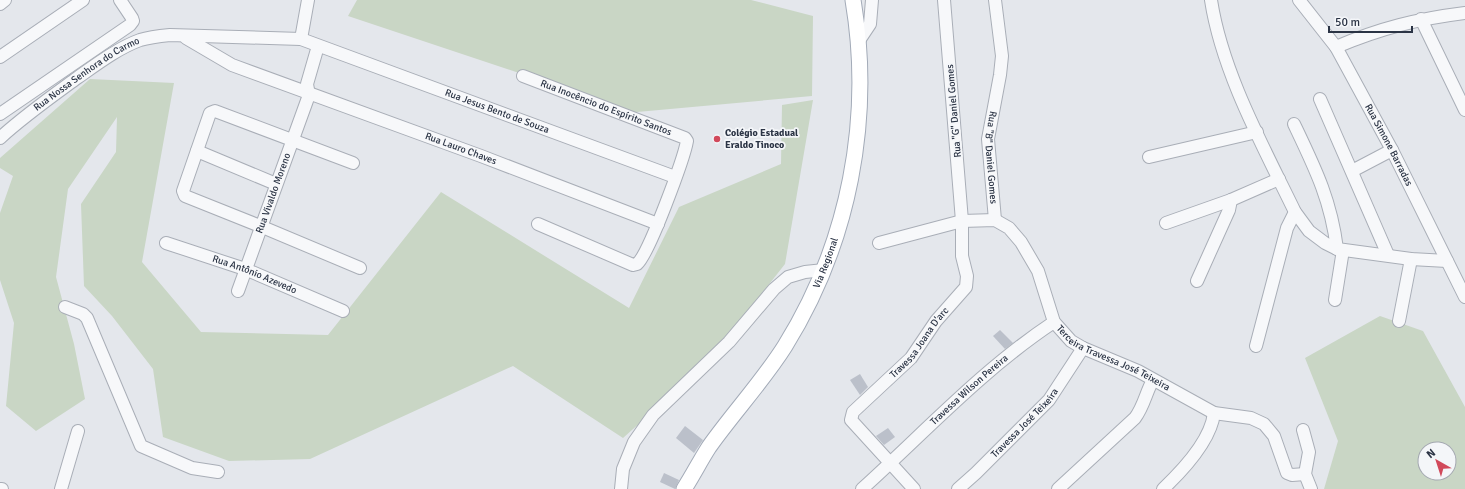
<svg xmlns="http://www.w3.org/2000/svg" width="1465" height="489" font-family="Signika,sans-serif">
  <style>
    .green { fill: #c9d6c5; fill-rule: evenodd }
    .building { fill: #bbc0ca }
    .lines { fill: none; stroke-linecap: round; stroke-linejoin: round }
    .minor-casing { stroke: #a9aeb7; stroke-width: 14 }
    .major-casing { stroke: #a3abb8; stroke-width: 17 }
    .minor { stroke: #f7f8fa; stroke-width: 12 }
    .major { stroke: #fff; stroke-width: 15 }
    .poi-dot { fill: #d1495b; stroke: #f4f6f9; stroke-width: 1.5 }
    .labels { text-anchor: middle; dominant-baseline: central; stroke-width: 3.5; stroke-linejoin: round; paint-order: stroke }
    .street-label { font-size: 10px; fill: #2b3445; stroke: #f4f6f9 }
    .poi-label { font-size: 10px; font-weight: bold; fill: #2b3445; stroke: #f4f6f9; text-anchor: start }
  </style>
  <rect width="100%" height="100%" fill="#e4e7ec"/>
  <g class="green">
    <polygon points="357,0 751,0 813,16 812,96 626,113 522,74 348,16"/>
    <polygon points="90,79 174,83 142,262 201,332 328,335 441,192 629,308 679,207 781,164 782,105 813,100 785,264 708,362 623,438 513,366 310,459 229,461 163,437 153,369 112,316 84,286 81,204 116,152 117,117 68,189 56,277 74,344 85,399 36,431 6,406 14,323 0,280 0,213 13,176 0,168 0,158"/>
    <path d="M1380,316L1423,331L1465,407V489H1324L1338,441L1305,358ZM1425,449H1449V473H1425Z"/>
  </g>
  <g class="building">
    <polygon points="1000,330 1013,343 1005,349 993,336"/>
    <polygon points="860,374 868,387 860,395 850,380"/>
    <polygon points="685,426 703,440 694,453 676,438"/>
    <polygon points="888,428 895,437 884,445 876,436"/>
    <polygon points="664,473 679,480 675,489 660,482"/>
  </g>
  <g class="lines">
    <g class="minor-casing">
      <g id="minor">
        <path id="s1" d="M995,0L1002,56L1000,75L988,139L995,220"/>
        <path d="M1211,0C1222,72 1263,146 1295,212L1309,231L1325,243L1337,249L1411,259L1447,261"/>
        <path id="s2" d="M1299,0L1336,47L1392,150L1465,297"/>
        <polyline points="0,4 5,0"/>
        <polyline points="1421,19 1465,110"/>
        <path id="s3" d="M186,38L232,65L481,156L658,224"/>
        <polyline points="301,39 308,0"/>
        <polyline points="858,42 870,24 872,0"/>
        <path d="M1336,47C1381,28 1417,19 1465,13"/>
        <polyline points="0,57 83,0"/>
        <path id="s4" d="M523,76L685,138L687,141C684,158 649,254 637,264L633,265L538,224"/>
        <polyline points="309,95 307,84 318,46"/>
        <polyline points="1320,99 1388,255"/>
        <polyline points="0,114 130,25 133,21 132,18 120,0"/>
        <path d="M1294,124C1315,168 1331,200 1337,249"/>
        <path id="s5" d="M0,138C24,116 51,97 77,78C97,64 118,48 140,40C150,37 160,36 170,35L301,39L675,177"/>
        <polyline points="197,151 276,184"/>
        <polyline points="1149,157 1257,132"/>
        <polyline points="353,163 215,111 210,113 183,191 185,196 260,226 360,268"/>
        <polyline points="1352,171 1392,150"/>
        <polyline points="1166,223 1231,200 1279,179"/>
        <path id="s6" d="M166,243L245,269L343,311"/>
        <path id="s7" d="M879,243L962,221L995,220L1009,228L1021,242L1038,271L1054,322L1071,341L1083,348L1138,371L1214,413L1251,418L1264,424L1274,436L1287,473L1292,475L1305,474"/>
        <polyline points="1197,281 1229,210 1231,200"/>
        <path id="s8" d="M238,291L309,95"/>
        <polyline points="1335,300 1343,250"/>
        <polyline points="65,307 83,314 87,318 141,446 192,468 218,472"/>
        <polyline points="1399,321 1411,259"/>
        <polyline points="1256,346 1287,228 1295,212"/>
        <polyline points="1303,430 1309,452 1305,474 1311,489"/>
        <polyline points="0,489 2,489"/>
        <polyline points="61,489 78,431"/>
        <polyline points="621,489 623,469 634,442 653,415 729,342 774,289 788,277 805,272 824,270"/>
        <path id="s9" d="M862,489C925,432 983,369 1054,322"/>
        <path id="s10" d="M914,489L851,420L853,412L911,358L936,321L966,287L967,276L962,256V221L944,0"/>
        <path id="s11" d="M958,489L976,473L1049,400L1083,348"/>
        <path d="M1058,489L1135,418C1144,406 1146,392 1153,380"/>
        <path d="M1163,489C1182,471 1211,440 1214,413"/>
      </g>
    </g>
    <g class="major-casing">
      <g id="major">
        <path id="s12" d="M684,489C693,475 700,461 709,447C733,413 763,381 785,346C849,243 873,119 853,0"/>
      </g>
    </g>
    <use href="#minor" class="minor"/>
    <use href="#major" class="major"/>
  </g>
  <circle class="poi-dot" cx="717" cy="139" r="4"/>
  <g class="labels">
    <g class="street-label">
      <text stroke="none"><textPath href="#s5" startOffset="108">Rua Nossa Senhora do Carmo</textPath></text>
      <text stroke="none"><textPath href="#s4" startOffset="89">Rua Inocêncio do Espírito Santos</textPath></text>
      <text transform="translate(954 111) rotate(-95)">Rua "G" Daniel Gomes</text>
      <text stroke="none"><textPath href="#s5" startOffset="542">Rua Jesus Bento de Souza</textPath></text>
      <text stroke="none"><textPath href="#s2" startOffset="171">Rua Simone Barradas</textPath></text>
      <text stroke="none"><textPath href="#s3" startOffset="297">Rua Lauro Chaves</textPath></text>
      <text stroke="none"><textPath href="#s1" startOffset="159">Rua "B" Daniel Gomes</textPath></text>
      <text stroke="none"><textPath href="#s8" startOffset="104">Rua Vivaldo Moreno</textPath></text>
      <text stroke="none"><textPath href="#s12" startOffset="268">Via Regional</textPath></text>
      <text stroke="none"><textPath href="#s6" startOffset="94">Rua Antônio Azevedo</textPath></text>
      <text stroke="none"><textPath href="#s10" startOffset="198">Travessa Joana D'arc</textPath></text>
      <text stroke="none"><textPath href="#s7" startOffset="311">Terceira Travessa José Teixeira</textPath></text>
      <text stroke="none"><textPath href="#s9" startOffset="146">Travessa Wilson Pereira</textPath></text>
      <text stroke="none"><textPath href="#s11" startOffset="94">Travessa José Teixeira</textPath></text>
    </g>
    <g class="poi-label">
      <text x="725" y="133">Colégio Estadual<tspan x="725" dy="12">Eraldo Tinoco</tspan></text>
    </g>
  </g>
  <g transform="translate(1437 461) rotate(321)"><circle r="19" fill="#f4f6f9" stroke="#a4a8b1"/>
  <path d="M0-3L7 15L0 10L-7 15Z" fill="#d1495b"/>
  <text y="-6" font-size="11" font-weight="bold" text-anchor="middle" fill="#2b3445">N</text>
  </g>
  <path d="M1329 26v6h83v-6" fill="none" stroke="#2b3445" stroke-width="2"/>
  <text x="1335" y="26" font-size="12" fill="#2b3445" stroke="#f4f6f9" stroke-width="3" paint-order="stroke">50 m</text>
</svg>
